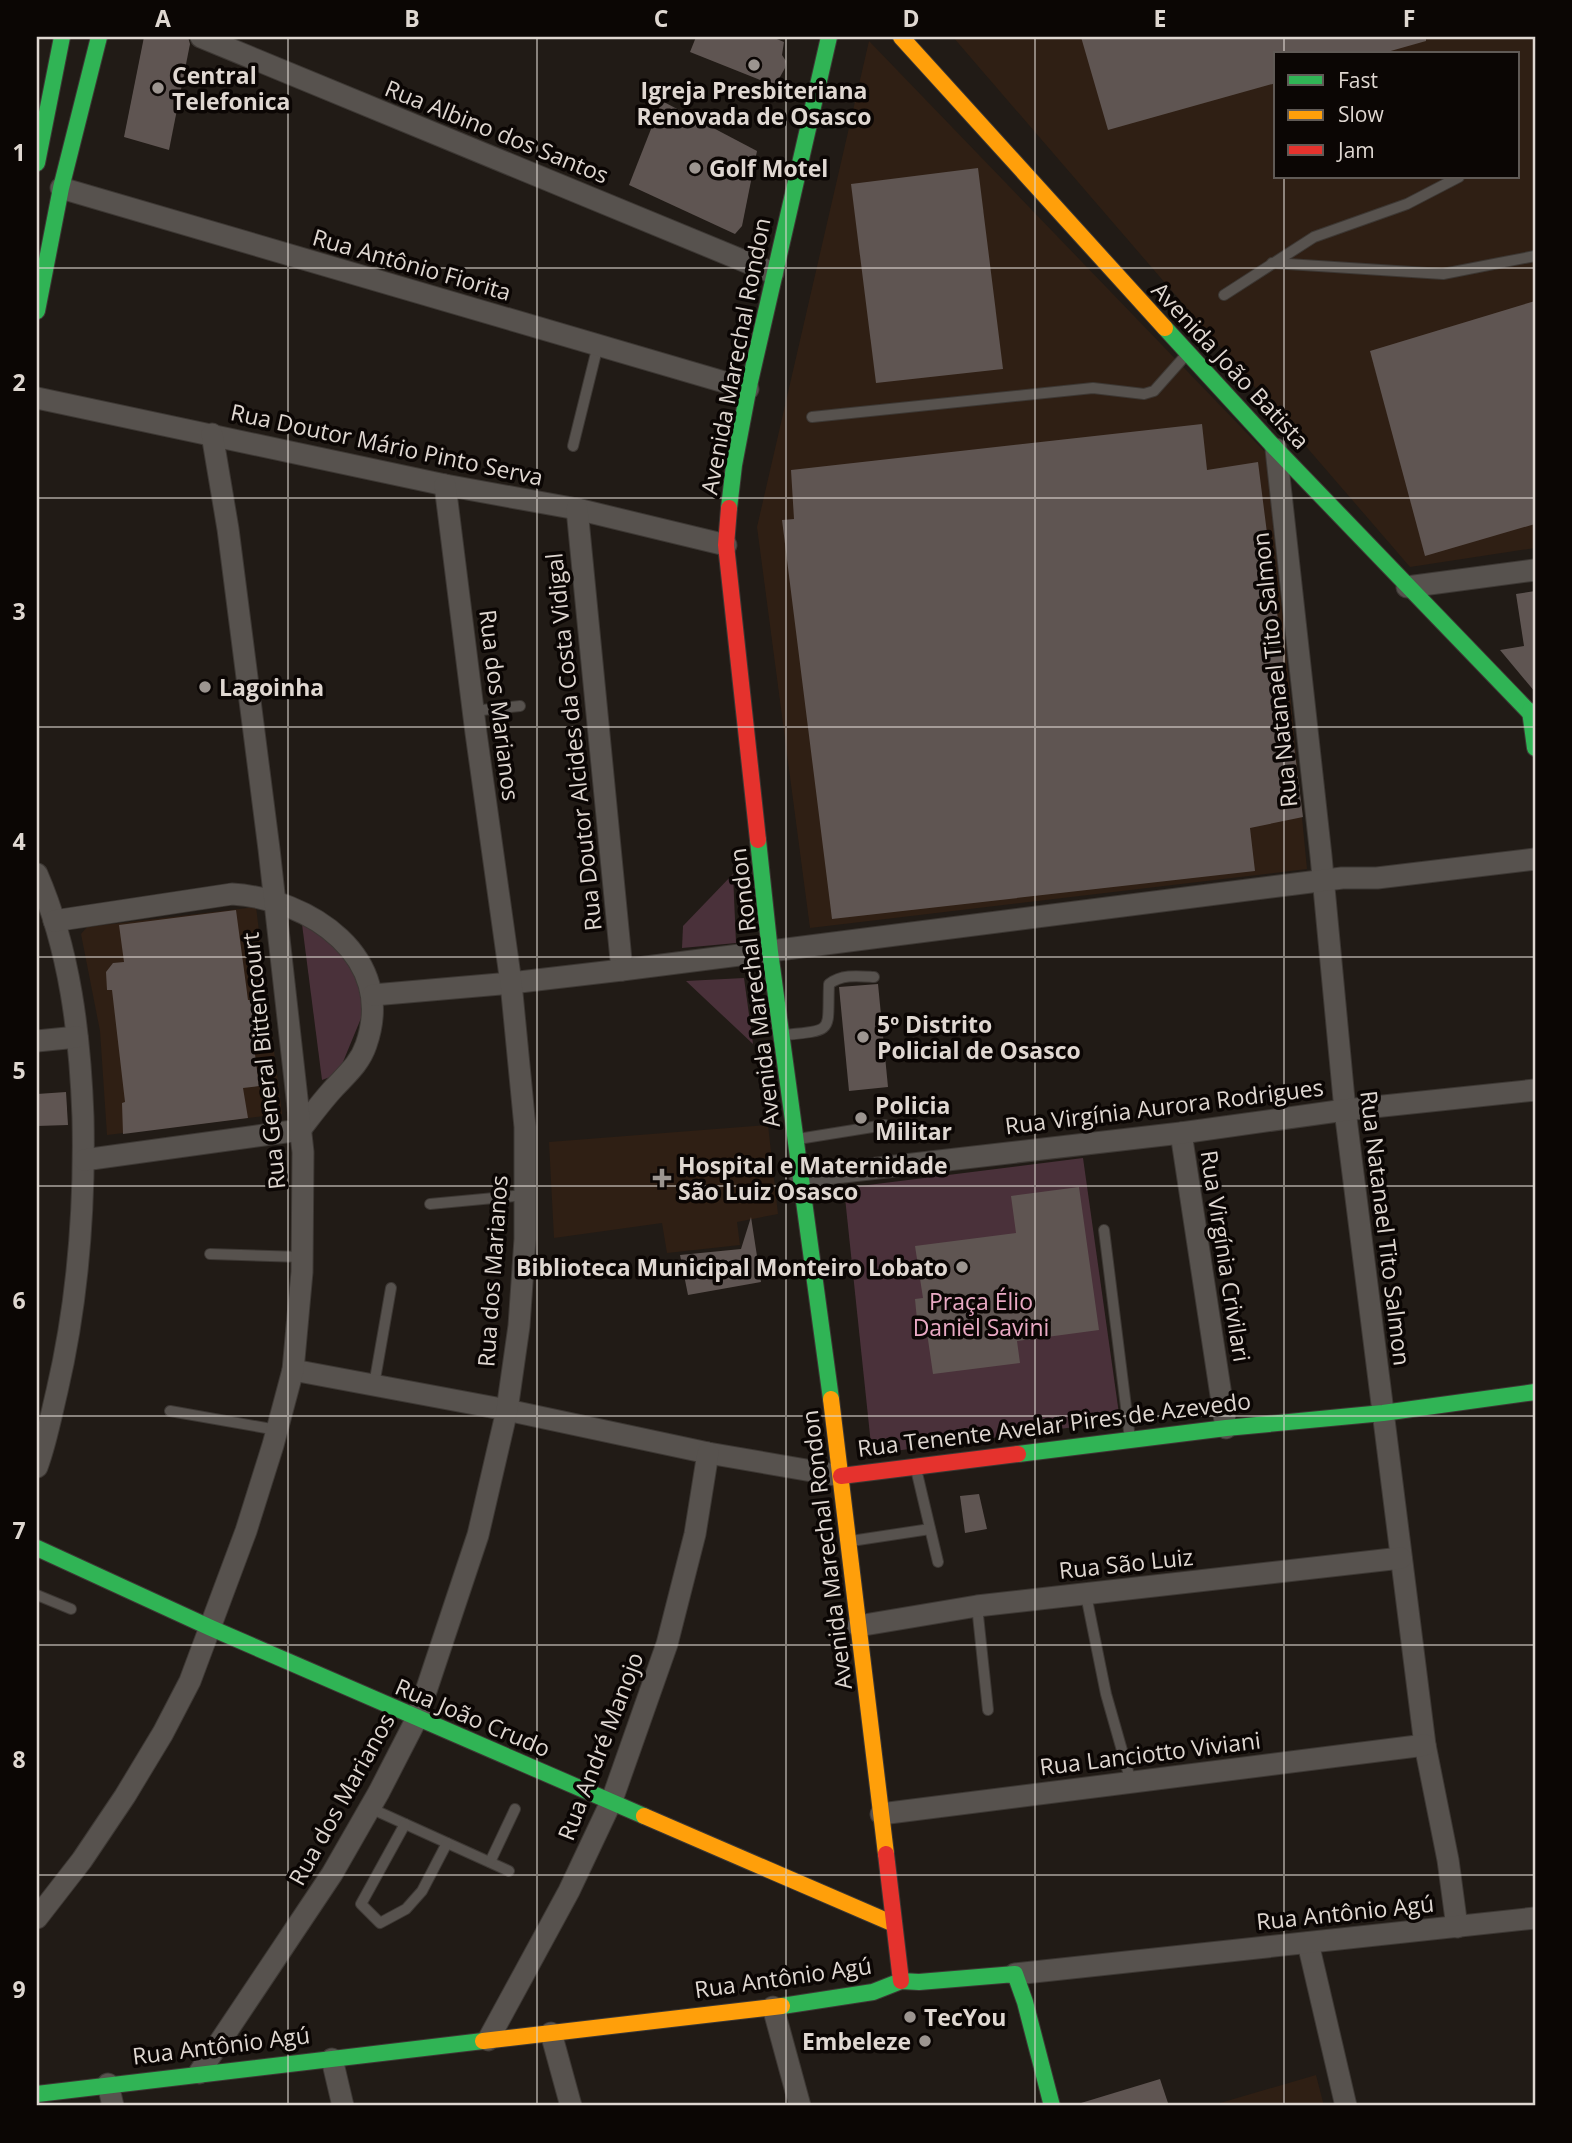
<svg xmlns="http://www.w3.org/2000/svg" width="1572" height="2143" font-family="'Open Sans',sans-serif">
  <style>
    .built { fill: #2f1f14; fill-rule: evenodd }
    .green { fill: #4a313a }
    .building { fill: #5f5552 }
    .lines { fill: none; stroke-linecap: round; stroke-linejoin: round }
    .lane-casing { stroke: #3d3834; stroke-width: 12 }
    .street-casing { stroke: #3d3834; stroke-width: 23 }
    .fast-casing { stroke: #3d3834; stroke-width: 18 }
    .slow-casing { stroke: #3d3834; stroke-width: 18 }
    .jam-casing { stroke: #3d3834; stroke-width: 18 }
    .lane { stroke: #57524e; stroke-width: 10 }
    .street { stroke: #57524e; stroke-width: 21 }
    .fast { stroke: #30b455; stroke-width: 16 }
    .slow { stroke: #ff9f0a; stroke-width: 16 }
    .jam { stroke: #e5322d; stroke-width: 16 }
    .grid { fill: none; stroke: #dfd7d1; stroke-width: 2; stroke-opacity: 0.55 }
    .poi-dot { fill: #9c9590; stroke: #0b0604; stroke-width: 2.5 }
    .labels { text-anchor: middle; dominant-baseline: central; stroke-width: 7; stroke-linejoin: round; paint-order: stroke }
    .poi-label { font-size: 23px; font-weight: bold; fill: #dfd7d1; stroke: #0b0604; text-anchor: start }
    .street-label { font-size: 23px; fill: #dfd7d1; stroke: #0b0604 }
    .park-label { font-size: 23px; fill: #e9a9c4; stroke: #0b0604 }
    .neatline { fill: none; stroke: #dfd7d1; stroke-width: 2.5 }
    .grid-label { font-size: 23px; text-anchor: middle; font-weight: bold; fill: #dfd7d1 }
  </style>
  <rect width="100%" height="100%" fill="#211b16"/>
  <g class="built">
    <path d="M953,37H1535V548L1410,567ZM1276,54H1518V177H1276Z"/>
    <polygon points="869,41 1267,454 1307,869 810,928 757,527"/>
    <polygon points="256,907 282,1114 107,1135 100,1031 81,934 87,927"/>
    <polygon points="768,1125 778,1214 737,1222 740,1245 667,1253 662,1223 554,1238 549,1142"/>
    <polygon points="1316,2075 1324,2106 1210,2106"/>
  </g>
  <g class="green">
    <polygon points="733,874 736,943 682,948 683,926"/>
    <polygon points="302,924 335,940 357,973 364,1011 338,1074 322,1080"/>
    <polygon points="744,978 753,1044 686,981"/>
    <polygon points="1083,1158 1120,1421 872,1454 844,1188"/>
  </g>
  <g class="building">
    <polygon points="144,37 188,37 190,44 169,150 124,137"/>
    <polygon points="696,37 772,37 784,42 782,55 786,61 785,68 775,86 690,52"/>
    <polygon points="1081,37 1426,37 1426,41 1380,54 1276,54 1276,83 1108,130"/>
    <polygon points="662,101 757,151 742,226 735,234 629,185"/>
    <polygon points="978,168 1003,369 876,383 851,184"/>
    <polygon points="1535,301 1535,524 1425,556 1370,351"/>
    <polygon points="1202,424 1207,470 1258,462 1303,817 1250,828 1255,871 832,919 782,520 794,519 791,470"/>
    <polygon points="1535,591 1535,692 1500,650 1524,646 1516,594"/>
    <polygon points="236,910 248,1000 255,1000 259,1028 252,1030 259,1086 243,1088 248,1118 123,1134 122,1103 125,1102 112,990 107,990 106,972 113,963 124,962 119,925"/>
    <polygon points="878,984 888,1087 849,1091 839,987"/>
    <polygon points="66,1092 68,1125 37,1126 37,1094"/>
    <polygon points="1079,1187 1099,1330 1017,1341 1020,1363 933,1374 925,1319 917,1320 915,1299 923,1298 915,1246 1016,1233 1011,1196"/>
    <polygon points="751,1217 761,1282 688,1295 680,1255 741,1249"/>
    <polygon points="979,1494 987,1529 965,1533 960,1496"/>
    <polygon points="1160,2079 1169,2106 1082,2106 1081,2103"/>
  </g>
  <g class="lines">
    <g class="lane-casing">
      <g id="lane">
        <polyline points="1272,263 1443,274 1535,256"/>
        <polyline points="1224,295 1314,237 1407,204 1459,177"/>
        <polyline points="812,417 1093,388 1144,394 1154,391 1186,355"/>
        <polyline points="573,446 598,345"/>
        <polyline points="473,711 520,706"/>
        <path d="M784,1035C836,1030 827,1032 829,984C842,974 858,976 874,977"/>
        <polyline points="798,1139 885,1125"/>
        <polyline points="430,1204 525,1195"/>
        <polyline points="1104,1230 1130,1439"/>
        <polyline points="210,1254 302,1257"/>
        <polyline points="374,1385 391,1288"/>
        <polyline points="170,1411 277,1430"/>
        <polyline points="916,1469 938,1562"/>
        <polyline points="851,1541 930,1529"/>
        <polyline points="37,1595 71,1609"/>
        <polyline points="1086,1595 1106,1694 1131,1782"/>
        <polyline points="977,1606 988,1710"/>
        <polyline points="370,1808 509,1871"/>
        <polyline points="405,1824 361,1904 380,1923 406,1909 422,1891 447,1843"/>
        <polyline points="490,1862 515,1809"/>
      </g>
    </g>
    <g class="street-casing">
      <g id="street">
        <polyline points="201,37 773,273"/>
        <polyline points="61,188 748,389"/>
        <polyline points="37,398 445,485 577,509 726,545"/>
        <polyline points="1276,449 1321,856 1345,1110 1425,1745 1448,1860 1457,1927"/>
        <polyline points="577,509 622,970"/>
        <polyline points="1407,587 1535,570"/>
        <path d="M37,874C70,950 80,1035 83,1117C85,1210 78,1301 57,1391C51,1416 46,1443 37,1467"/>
        <path d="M54,921L232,894C310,899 397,957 366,1045C360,1063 347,1074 334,1088C322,1101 311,1116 300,1130L84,1160"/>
        <polyline points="373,995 511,983 622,970 1295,884 1342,878 1377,878 1535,859"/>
        <polyline points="37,1041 77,1037"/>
        <polyline points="1181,1133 1226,1428"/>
        <polyline points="800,1177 1181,1133 1345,1110 1535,1090"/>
        <polyline points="293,1370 507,1410 708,1453 841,1476"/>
        <polyline points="858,1626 977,1606 1401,1558"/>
        <polyline points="881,1814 1425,1745"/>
        <polyline points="37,1918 82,1860 125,1796 163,1733 190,1681 246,1531 273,1445 293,1370 302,1272 303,1152 269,849 228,529 212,434"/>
        <polyline points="1308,1943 1346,2106"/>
        <polyline points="1015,1974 1535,1918"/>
        <polyline points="773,2007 800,2106"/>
        <polyline points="551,2033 571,2106"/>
        <polyline points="488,2040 569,1891 612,1800 667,1644 695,1534 708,1453"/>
        <polyline points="332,2059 343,2106"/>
        <polyline points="199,2073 332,1874 379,1792 417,1718 478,1535 507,1410 519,1326 525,1239 525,1127 511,983 476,733 445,485"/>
        <polyline points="108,2084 113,2106"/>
      </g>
    </g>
    <g class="fast-casing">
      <g id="fast">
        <polyline points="37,163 62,37"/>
        <polyline points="37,311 61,188 99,37"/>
        <polyline points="1165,328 1276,449 1535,718"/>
        <polyline points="729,508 734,465 749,386 829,37"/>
        <polyline points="1530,711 1535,748"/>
        <polyline points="758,840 770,952 831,1399"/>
        <polyline points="1018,1454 1226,1428 1383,1413 1535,1392"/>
        <polyline points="37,1548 211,1628 644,1816"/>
        <polyline points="782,2006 873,1992 901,1981 919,1982 1015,1974 1025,2002 1052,2106"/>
        <polyline points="37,2094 483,2041"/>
      </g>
    </g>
    <g class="slow-casing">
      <g id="slow">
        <polyline points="901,37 1165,328"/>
        <polyline points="831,1399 886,1854"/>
        <polyline points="644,1816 894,1924"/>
        <polyline points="483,2041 782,2006"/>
      </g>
    </g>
    <g class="jam-casing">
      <g id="jam">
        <polyline points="729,508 726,545 758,840"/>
        <polyline points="841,1476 1018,1454"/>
        <polyline points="886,1854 901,1981"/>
      </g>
    </g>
    <use href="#lane" class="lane"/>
    <use href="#street" class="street"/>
    <use href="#fast" class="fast"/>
    <use href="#slow" class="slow"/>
    <use href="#jam" class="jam"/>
  </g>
  <path class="grid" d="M288,37V2106M537,37V2106M786,37V2106M1035,37V2106M1284,37V54M1284,177V2106M37,268H1535M37,498H1535M37,727H1535M37,957H1535M37,1186H1535M37,1416H1535M37,1645H1535M37,1875H1535"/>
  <g class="poi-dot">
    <circle cx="754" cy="65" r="7"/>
    <circle cx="158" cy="88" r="7"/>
    <circle cx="695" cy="168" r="7"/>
    <circle cx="205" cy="687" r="7"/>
    <circle cx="863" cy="1037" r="7"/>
    <circle cx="861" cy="1118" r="7"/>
    <path d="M658.5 1167.5h7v7h7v7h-7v7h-7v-7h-7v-7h7z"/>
    <circle cx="962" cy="1267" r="7"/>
    <circle cx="910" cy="2017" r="7"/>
    <circle cx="925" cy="2041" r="7"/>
  </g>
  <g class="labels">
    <g class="poi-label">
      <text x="172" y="75">Central<tspan x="172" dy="26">Telefonica</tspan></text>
      <text x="754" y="90" text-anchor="middle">Igreja Presbiteriana<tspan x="754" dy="26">Renovada de Osasco</tspan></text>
      <text x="709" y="168">Golf Motel</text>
      <text x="219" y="687">Lagoinha</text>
      <text x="877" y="1024">5º Distrito<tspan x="877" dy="26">Policial de Osasco</tspan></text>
      <text x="875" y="1105">Policia<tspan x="875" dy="26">Militar</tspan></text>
      <text x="678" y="1165">Hospital e Maternidade<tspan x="678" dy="26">São Luiz Osasco</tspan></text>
      <text x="948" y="1267" text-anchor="end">Biblioteca Municipal Monteiro Lobato</text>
      <text x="924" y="2017">TecYou</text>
      <text x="911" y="2041" text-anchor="end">Embeleze</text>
    </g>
    <g class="street-label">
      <text transform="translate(497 131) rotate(22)">Rua Albino dos Santos</text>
      <text transform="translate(412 264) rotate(16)">Rua Antônio Fiorita</text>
      <text transform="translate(735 356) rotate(-79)">Avenida Marechal Rondon</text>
      <text transform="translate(1231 365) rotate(47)">Avenida João Batista</text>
      <text transform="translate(387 444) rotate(12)">Rua Doutor Mário Pinto Serva</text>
      <text transform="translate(1274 670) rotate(-96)">Rua Natanael Tito Salmon</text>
      <text transform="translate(500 705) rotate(83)">Rua dos Marianos</text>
      <text transform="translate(573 742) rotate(-96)">Rua Doutor Alcides da Costa Vidigal</text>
      <text transform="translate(754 988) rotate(-97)">Avenida Marechal Rondon</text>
      <text transform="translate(263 1061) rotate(-96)">Rua General Bittencourt</text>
      <text transform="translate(1164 1106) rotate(-7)">Rua Virgínia Aurora Rodrigues</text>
      <text transform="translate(1386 1228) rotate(83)">Rua Natanael Tito Salmon</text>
      <text transform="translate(1226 1256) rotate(81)">Rua Virgínia Crivilari</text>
      <text transform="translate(492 1271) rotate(-86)">Rua dos Marianos</text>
      <text transform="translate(1054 1424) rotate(-7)">Rua Tenente Avelar Pires de Azevedo</text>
      <text transform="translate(826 1550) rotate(-97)">Avenida Marechal Rondon</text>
      <text transform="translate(1126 1563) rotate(-6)">Rua São Luiz</text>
      <text transform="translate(473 1717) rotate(23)">Rua João Crudo</text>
      <text transform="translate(600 1746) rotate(-69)">Rua André Manojo</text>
      <text transform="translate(1150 1753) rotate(-7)">Rua Lanciotto Viviani</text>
      <text transform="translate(341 1799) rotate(-61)">Rua dos Marianos</text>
      <text transform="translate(1345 1912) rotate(-6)">Rua Antônio Agú</text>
      <text transform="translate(783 1977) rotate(-8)">Rua Antônio Agú</text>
      <text transform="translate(221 2045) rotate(-7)">Rua Antônio Agú</text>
    </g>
    <g class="park-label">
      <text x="981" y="1301">Praça Élio<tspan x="981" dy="26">Daniel Savini</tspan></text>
    </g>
  </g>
  <rect width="1572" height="2143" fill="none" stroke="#0b0604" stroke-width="77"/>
  <rect x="1274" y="52" width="245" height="126" fill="#0b0604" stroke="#605a56" stroke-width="2"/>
  <rect x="1288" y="75" width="35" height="10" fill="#30b455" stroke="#605a56" stroke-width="2"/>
  <text x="1338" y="88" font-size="21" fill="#dfd7d1">Fast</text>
  <rect x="1288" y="110" width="35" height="10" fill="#ff9f0a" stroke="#605a56" stroke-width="2"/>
  <text x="1338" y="122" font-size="21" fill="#dfd7d1">Slow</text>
  <rect x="1288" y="145" width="35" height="10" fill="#e5322d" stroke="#605a56" stroke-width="2"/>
  <text x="1338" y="158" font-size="21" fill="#dfd7d1">Jam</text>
  <rect x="38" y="38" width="1496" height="2066" class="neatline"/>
  <g class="grid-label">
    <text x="163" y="27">A</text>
    <text x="412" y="27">B</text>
    <text x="661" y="27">C</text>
    <text x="911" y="27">D</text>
    <text x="1160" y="27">E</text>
    <text x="1409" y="27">F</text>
    <text x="19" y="161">1</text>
    <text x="19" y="391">2</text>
    <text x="19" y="620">3</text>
    <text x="19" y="850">4</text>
    <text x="19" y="1079">5</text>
    <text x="19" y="1309">6</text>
    <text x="19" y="1539">7</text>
    <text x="19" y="1768">8</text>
    <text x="19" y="1998">9</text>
  </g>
</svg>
